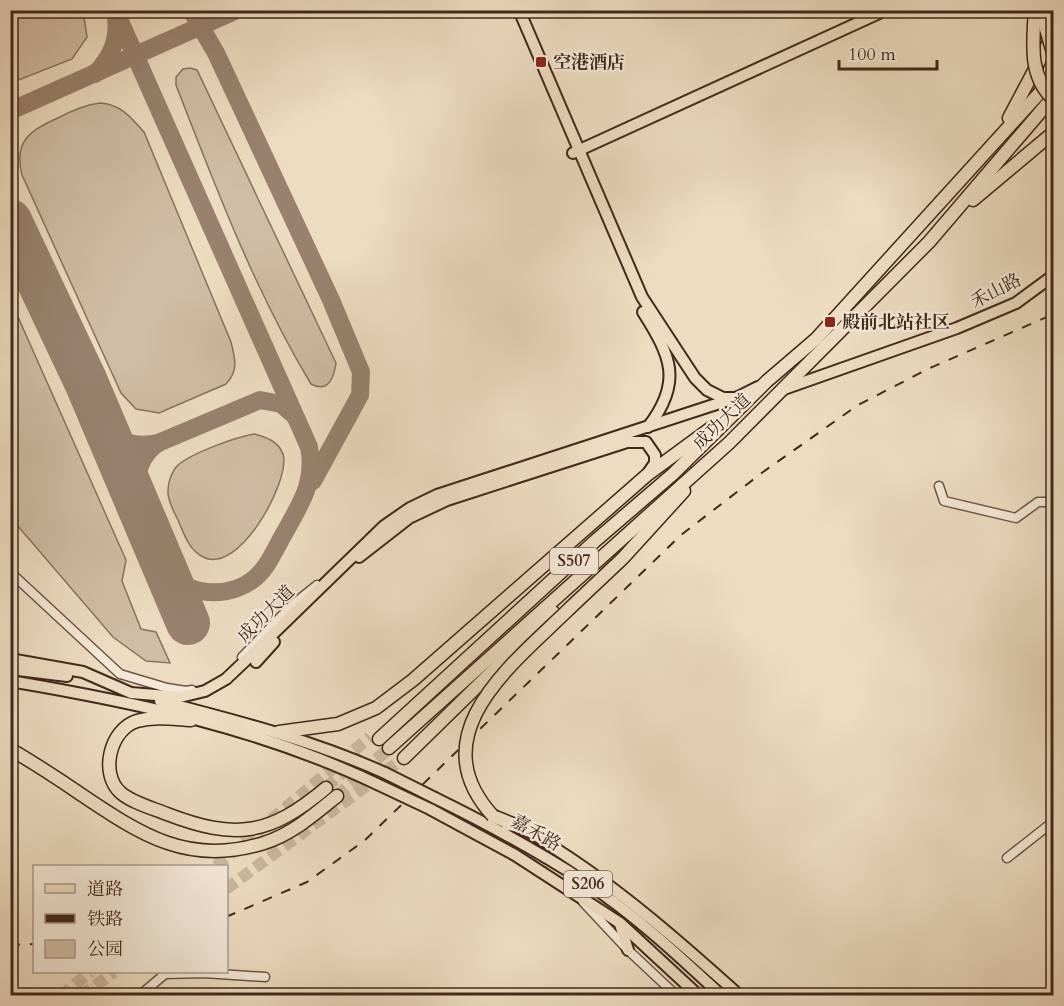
<svg xmlns="http://www.w3.org/2000/svg" width="1064" height="1006" font-family="Cardo,'Noto Serif SC',serif">
  <style>
    .green { fill: #d0bda5; stroke: #897260; stroke-width: 1.5 }
    .lines { fill: none; stroke-linecap: round; stroke-linejoin: round }
    .taxiway { stroke: #98826e; stroke-width: 18 }
    .runway { stroke: #98826e; stroke-width: 44 }
    .highway-tunnel { stroke: #cbb8a0; stroke-width: 12; stroke-dasharray: 12 6; stroke-linecap: butt }
    .minor-casing { stroke: #6d5544; stroke-width: 11 }
    .major-casing { stroke: #42281a; stroke-width: 14 }
    .highway-casing { stroke: #42281a; stroke-width: 15 }
    .minor { stroke: #f3e8d7; stroke-width: 8 }
    .major { stroke: #eddcc1; stroke-width: 10 }
    .highway { stroke: #eddcc1; stroke-width: 12 }
    .rail { stroke: #42281a; stroke-width: 2; stroke-dasharray: 10 10; stroke-linecap: butt }
    .major-bridge-casing { stroke: #42281a; stroke-width: 14; stroke-linecap: butt }
    .highway-bridge-casing { stroke: #42281a; stroke-width: 15; stroke-linecap: butt }
    .major-bridge { stroke: #eddcc1; stroke-width: 10 }
    .highway-bridge { stroke: #eddcc1; stroke-width: 12 }
    .poi-dot { fill: #8f2418; stroke: #f3e8d7; stroke-width: 2 }
    .labels { text-anchor: middle; dominant-baseline: central; stroke-width: 4.5; stroke-linejoin: round; paint-order: stroke }
    .shield { fill: #f3e8d7; stroke: #776253; stroke-width: 1.5 }
    .shield-label { font-size: 16px; font-weight: bold; fill: #42281a }
    .poi-label { font-size: 18px; font-weight: bold; fill: #42281a; stroke: #f3e8d7; text-anchor: start }
    .street-label { font-size: 18px; fill: #42281a; stroke: #f3e8d7 }
  </style>
  <rect width="100%" height="100%" fill="#eddcc1"/>
  <filter id="stains"><feTurbulence type="fractalNoise" baseFrequency=".00333" numOctaves="4"/><feColorMatrix values="0 0 0 0 .2 0 0 0 0 .09 0 0 0 0 .02 0 0 0 .5 -.17"/></filter>
  <radialGradient id="worn" r=".72"><stop offset=".6" stop-color="#630" stop-opacity="0"/><stop offset="1" stop-color="#630" stop-opacity=".3"/></radialGradient>
  <g class="green">
    <polygon points="10,11 83,11 87,37 72,59 11,83"/>
    <path d="M190,68L197,70L336,363C334,378 328,393 311,384C255,291 215,186 176,85V77L183,69Z"/>
    <path d="M100,103C120,104 131,117 144,132L231,342C235,359 239,370 226,384L159,413L136,409L121,393L22,175C13,140 31,130 60,117C73,110 85,105 100,103Z"/>
    <polygon points="10,299 126,560 122,581 141,629 156,632 170,663 146,661 113,637 11,518"/>
    <path d="M254,434C266,437 278,441 283,454C291,480 239,576 203,557C189,550 184,534 178,520C174,512 167,500 168,490C168,482 172,471 178,465C192,453 236,437 254,434Z"/>
  </g>
  <g class="lines">
    <g class="taxiway">
      <polyline points="191,10 216,53 331,300 361,372 360,395 313,481"/>
      <path d="M95,74C110,58 119,41 116,18"/>
      <polyline points="10,111 237,10"/>
      <path d="M86,382C102,418 110,453 158,443C122,468 141,511 155,542C160,553 164,566 172,575C192,598 233,597 255,578C269,566 276,547 285,532C301,503 316,481 309,447L115,10"/>
      <polyline points="158,443 260,400 281,404 295,416"/>
    </g>
    <polyline class="runway" points="10,221 86,382 188,623"/>
    <g class="highway-tunnel">
      <polyline points="326,788 363,754"/>
      <polyline points="337,796 389,748"/>
      <polyline points="216,866 370,737"/>
      <polyline points="226,889 404,758"/>
      <polyline points="61,996 90,972"/>
      <polyline points="81,996 114,972"/>
    </g>
    <g class="minor-casing">
      <g id="minor">
        <polyline points="939,486 944,501 1016,518 1038,502 1054,502"/>
        <polyline points="10,572 120,674 167,688 186,691 192,690"/>
        <polyline points="242,657 292,605 317,585"/>
        <polyline points="1007,858 1054,821"/>
        <polyline points="583,902 628,950 677,996"/>
        <polyline points="139,996 165,974 204,973 265,977"/>
      </g>
    </g>
    <g class="major-casing">
      <g id="major">
        <polyline points="519,10 642,297 695,378 707,390 723,398 732,398"/>
        <polyline points="573,153 886,10"/>
        <path d="M643,312C671,356 683,382 648,427"/>
        <polyline points="784,389 957,328 1016,303 1054,275"/>
        <polyline points="359,557 409,518 447,500 627,442 646,442 655,455 655,463 648,473"/>
        <polyline points="10,659 83,672 131,693 180,697 205,691 226,679 245,661 384,526 410,508 437,495 738,397 758,387"/>
        <polyline points="256,662 274,642"/>
        <polyline points="10,669 67,676"/>
        <path d="M10,681C135,702 262,729 377,784"/>
        <path d="M160,701C237,721 312,740 385,773"/>
        <path d="M435,798C486,823 536,850 584,881C634,914 678,955 722,996"/>
        <polyline points="430,809 515,855 620,923 699,996"/>
        <path d="M507,825C525,826 541,839 556,849C622,891 681,943 740,996"/>
        <polyline points="620,924 628,950"/>
      </g>
    </g>
    <g class="highway-casing">
      <g id="highway">
        <polyline points="1009,118 1053,35"/>
        <polyline points="973,200 1054,132"/>
        <polyline points="570,608 623,558 684,491"/>
        <path d="M191,720C173,719 155,716 137,721C110,729 99,774 121,793C133,803 152,808 167,814C235,840 269,836 326,788"/>
        <polyline points="279,732 338,724 376,708 413,680 647,475 711,428"/>
        <polyline points="379,739 595,541 673,474 767,381 816,339 1054,77"/>
        <polyline points="389,748 729,443 929,242 1054,96"/>
        <path d="M10,749C34,763 57,778 79,793C140,834 188,867 264,843C292,834 315,814 337,796"/>
        <polyline points="404,758 553,612"/>
        <polyline points="493,816 515,825"/>
      </g>
    </g>
    <use href="#minor" class="minor"/>
    <use href="#major" class="major"/>
    <use href="#highway" class="highway"/>
    <g class="rail">
      <polyline points="226,917 307,882 364,841 681,535 763,472 858,405 930,368 1054,314"/>
      <polyline points="10,945 34,944"/>
    </g>
    <g class="major-bridge-casing">
      <g id="major-bridge">
        <polyline points="385,773 435,798"/>
        <polyline points="377,784 430,809"/>
      </g>
    </g>
    <g class="highway-bridge-casing">
      <g id="highway-bridge">
        <path d="M1035,10C1033,43 1028,76 1054,100"/>
        <polyline points="1045,10 1046,29 1054,56"/>
        <path d="M493,816C418,734 514,663 570,608"/>
      </g>
    </g>
    <use href="#major-bridge" class="major-bridge"/>
    <use href="#highway-bridge" class="highway-bridge"/>
  </g>
  <g class="poi-dot">
    <rect x="535" y="56" width="12" height="12" rx="3"/>
    <rect x="824" y="316" width="12" height="12" rx="3"/>
  </g>
  <g class="labels">
    <g class="shield">
      <rect x="550" y="548" width="48" height="26" rx="4.5"/>
      <rect x="564" y="871" width="48" height="26" rx="4.5"/>
    </g>
    <g class="shield-label">
      <text x="574" y="561">S507</text>
      <text x="588" y="884">S206</text>
    </g>
    <g class="poi-label">
      <text x="553" y="62">空港酒店</text>
      <text x="842" y="322">殿前北站社区</text>
    </g>
    <g class="street-label">
      <text transform="translate(996 291) rotate(-27)">禾山路</text>
      <text transform="translate(722 422) rotate(-44)">成功大道</text>
      <text transform="translate(266 614) rotate(-45)">成功大道</text>
      <text transform="translate(536 833) rotate(30)">嘉禾路</text>
    </g>
  </g>
  <rect width="1064" height="1006" fill="none" stroke="#eddcc1" stroke-width="36"/>
  <rect x="12" y="12" width="1040" height="982" fill="none" stroke="#42281a" stroke-width="3"/>
  <rect x="18" y="18" width="1028" height="970" fill="none" stroke="#42281a" stroke-width="1.5"/>
  <rect x="33" y="865" width="195" height="108" fill="#f3e8d7" stroke="#ac9b8b" stroke-width="1.5"/>
  <rect x="45" y="884" width="30" height="9" fill="#eddcc1" stroke="#ac9b8b" stroke-width="1.5"/>
  <text x="87" y="895" font-size="18" fill="#42281a">道路</text>
  <rect x="45" y="914" width="30" height="9" fill="#42281a" stroke="#ac9b8b" stroke-width="1.5"/>
  <text x="87" y="925" font-size="18" fill="#42281a">铁路</text>
  <rect x="45" y="940" width="30" height="18" fill="#d0bda5" stroke="#ac9b8b" stroke-width="1.5"/>
  <text x="87" y="955" font-size="18" fill="#42281a">公园</text>
  <path d="M839 60v9h98v-9" fill="none" stroke="#42281a" stroke-width="3"/>
  <text x="848" y="60" font-size="18" fill="#42281a" stroke="#f3e8d7" stroke-width="4.5" paint-order="stroke">100 m</text>
  <rect width="100%" height="100%" filter="url(#stains)"/>
  <rect width="100%" height="100%" fill="url(#worn)"/>
</svg>
